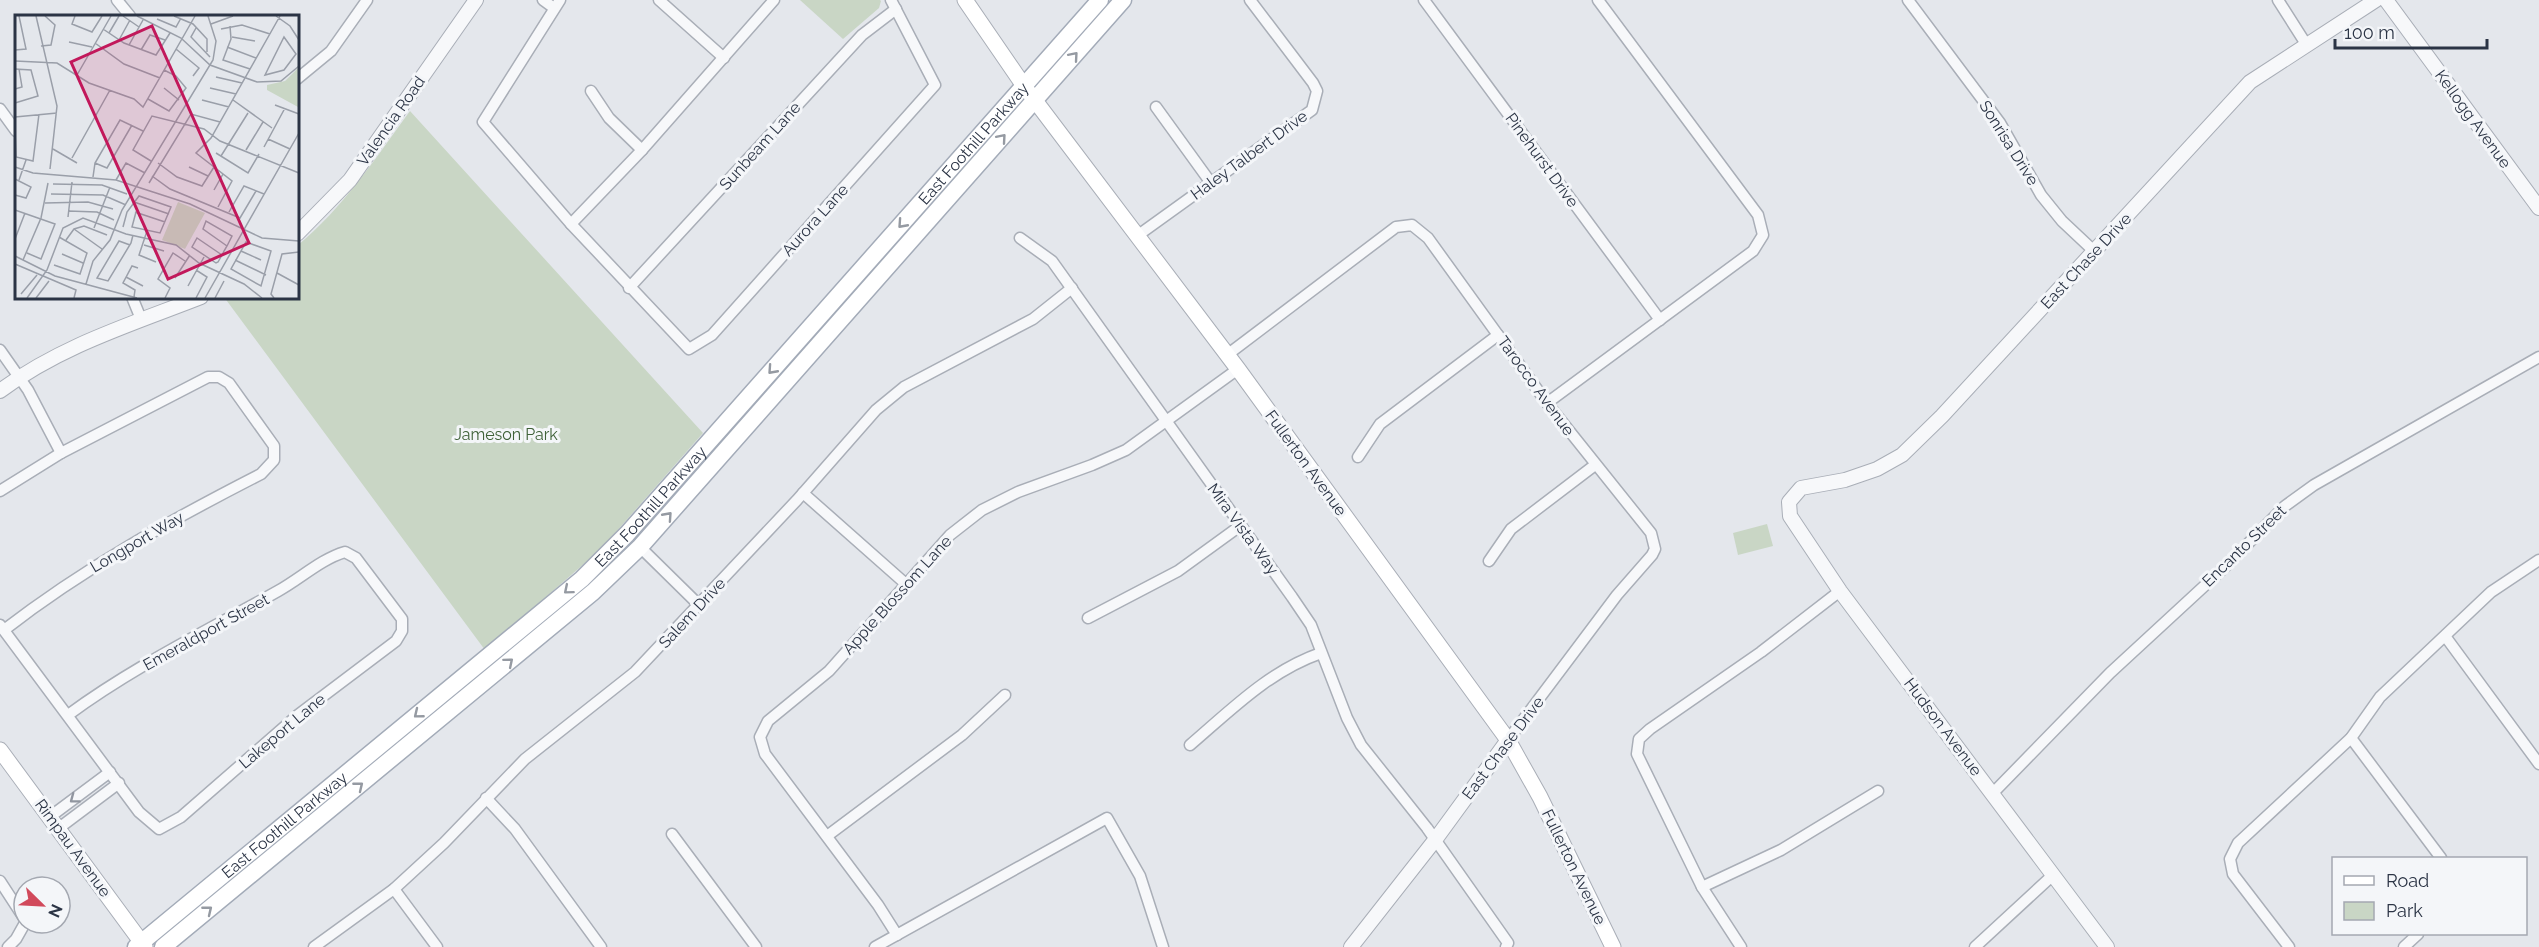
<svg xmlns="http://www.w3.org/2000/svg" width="2539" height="947" font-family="Raleway,sans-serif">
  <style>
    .green { fill: #c9d6c5 }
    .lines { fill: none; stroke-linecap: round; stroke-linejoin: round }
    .minor-casing { stroke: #a9aeb7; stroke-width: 13 }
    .tertiary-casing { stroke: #a9aeb7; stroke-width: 16 }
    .secondary-casing { stroke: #a9aeb7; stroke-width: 17 }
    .primary-casing { stroke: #a3abb8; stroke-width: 19 }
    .minor { stroke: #f7f8fa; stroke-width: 10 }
    .tertiary { stroke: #f7f8fa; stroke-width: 14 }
    .secondary { stroke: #fff; stroke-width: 15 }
    .primary { stroke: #fff; stroke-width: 16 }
    .oneway { stroke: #959aa2 }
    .oneway2 { stroke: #9196a0 }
    .labels { text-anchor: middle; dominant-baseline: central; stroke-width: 6; stroke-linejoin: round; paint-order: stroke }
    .street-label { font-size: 16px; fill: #2b3445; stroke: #f4f6f9 }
    .park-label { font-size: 16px; fill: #3f6138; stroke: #f4f6f9 }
    .inset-road { fill: none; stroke: #9a9fa9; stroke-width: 1.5 }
    .view { fill: #c2185b; fill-opacity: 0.15; stroke: #c2185b; stroke-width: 3 }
    .inset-edge { fill: none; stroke: #2b3445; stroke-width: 3 }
  </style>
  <rect width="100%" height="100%" fill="#e4e7ec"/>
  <g class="green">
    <polygon points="800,0 880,0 881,1 879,8 843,39"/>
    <path d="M410,111L703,433L601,549L485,650L224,297H297V246C343,208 375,159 410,111Z"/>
    <polygon points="1767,524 1773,546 1738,555 1733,533"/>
  </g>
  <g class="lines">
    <g class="minor-casing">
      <g id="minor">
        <polyline points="117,0 130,16"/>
        <polyline points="543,0 554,8"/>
        <polyline points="560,0 483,122 571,224 689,349 712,335 935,85 891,0"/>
        <polyline points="659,0 724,58"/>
        <polyline points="1424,0 1660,320"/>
        <polyline points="1908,0 2000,123 2041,195 2062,221 2095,252"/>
        <polyline points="2278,0 2306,44"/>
        <polyline points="297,79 331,51 367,0"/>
        <polyline points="591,91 609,118 642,150"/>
        <polyline points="1156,107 1211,183"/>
        <polyline points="0,109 16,131"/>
        <polyline points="571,224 642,150 774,0"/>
        <polyline points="1137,236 1312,110 1317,91 1313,83 1250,0"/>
        <polyline points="1020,238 1052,261 1292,597 1311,625 1347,718 1361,745 1427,828 1508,943 1506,947"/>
        <polyline points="629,288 862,35 896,9"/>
        <polyline points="132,297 141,319"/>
        <polyline points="0,350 28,390 61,453"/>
        <polyline points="1227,355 1396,227 1412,225 1428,238 1547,403 1651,533 1655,549 1652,555 1617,595 1508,740"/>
        <polyline points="1547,403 1753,251 1763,235 1758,215 1598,0"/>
        <polyline points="1358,457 1380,424 1498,335"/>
        <path d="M0,491L61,453L208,377H219L229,383L274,446V460L261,474C171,520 84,568 4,630"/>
        <polyline points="803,493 907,585"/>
        <polyline points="640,547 699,605"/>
        <polyline points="1489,561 1511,529 1595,465"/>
        <polyline points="1088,618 1178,571 1240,526"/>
        <path d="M0,625L139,812L159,829L181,817L298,715L396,641L402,631V619L356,558L345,552C321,559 300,579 278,591C207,631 133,667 68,715"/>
        <polyline points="2445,636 2539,764"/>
        <polyline points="2351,738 2441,858"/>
        <path d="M1190,745C1231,710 1269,671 1321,653"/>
        <polyline points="1993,793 2110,673 2226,566 2285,506 2314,485 2539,357"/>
        <polyline points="486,798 515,829 601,947"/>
        <polyline points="51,816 110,772"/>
        <polyline points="59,828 119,783"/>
        <polyline points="672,834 756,947"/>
        <polyline points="827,836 962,735 1005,695"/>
        <polyline points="0,881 24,918"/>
        <polyline points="1702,887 1781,850 1878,791"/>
        <polyline points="394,889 437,947"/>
        <polyline points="897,935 878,905 765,754 760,737 768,721 829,671 950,535 982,510 1018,492 1092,465 1126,450 1238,369"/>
        <polyline points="8,947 16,939 25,923"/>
        <polyline points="314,947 394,889 444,843 525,759 635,672 797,500 876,410 904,387 1033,319 1072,288"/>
        <polyline points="875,947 1107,818 1140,876 1163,947"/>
        <polyline points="1741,947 1702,887 1637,754 1639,739 1650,729 1761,652 1840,591"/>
        <polyline points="1975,947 2053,875"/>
        <polyline points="2289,947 2233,874 2230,859 2238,843 2351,738 2380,697 2491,592 2539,560"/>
        <polyline points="2404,947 2418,934"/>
      </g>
    </g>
    <g class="tertiary-casing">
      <g id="tertiary">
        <polyline points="2386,0 2539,208"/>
        <polyline points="297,234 350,180 476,0"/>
        <path d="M0,391C60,346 132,324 201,297"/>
        <polyline points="1351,947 1435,840 1508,740"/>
        <polyline points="2107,947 1840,591 1790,516 1789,502 1801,488 1845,480 1877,469 1902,455 1942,416 2250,82 2376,0"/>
      </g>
    </g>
    <g class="secondary-casing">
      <g id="secondary">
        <polyline points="965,0 1024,86 1238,369 1508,740 1540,797 1613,947"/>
        <polyline points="0,750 145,947"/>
      </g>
    </g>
    <g class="primary-casing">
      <g id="primary">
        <path id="s1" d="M136,947L582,579L627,534L1100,0"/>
        <polyline points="163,947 593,592 640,547 1123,0"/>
      </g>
    </g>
    <use href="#minor" class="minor"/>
    <use href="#tertiary" class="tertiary"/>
    <use href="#secondary" class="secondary"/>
    <use href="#primary" class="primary"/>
  </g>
  <defs><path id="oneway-chevron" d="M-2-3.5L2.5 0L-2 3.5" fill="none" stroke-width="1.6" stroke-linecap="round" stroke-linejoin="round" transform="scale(1.5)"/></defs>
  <g class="oneway">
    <use href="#oneway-chevron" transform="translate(1074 56) rotate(-49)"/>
    <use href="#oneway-chevron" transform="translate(1002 138) rotate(-49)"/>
    <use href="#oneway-chevron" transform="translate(902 224) rotate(132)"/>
    <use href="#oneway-chevron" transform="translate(772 370) rotate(132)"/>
    <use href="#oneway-chevron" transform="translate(668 516) rotate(-48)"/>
    <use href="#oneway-chevron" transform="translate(568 590) rotate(140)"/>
    <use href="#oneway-chevron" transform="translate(509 662) rotate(-40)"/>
    <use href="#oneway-chevron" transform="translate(418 714) rotate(141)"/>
    <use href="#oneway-chevron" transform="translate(359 786) rotate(-39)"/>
    <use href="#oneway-chevron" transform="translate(208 910) rotate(-39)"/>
  </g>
  <use class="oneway2" href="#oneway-chevron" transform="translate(74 799) rotate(143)"/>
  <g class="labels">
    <g class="street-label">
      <text transform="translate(2473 119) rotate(54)">Kellogg Avenue</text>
      <text transform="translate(391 121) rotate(-55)">Valencia Road</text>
      <text transform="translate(2009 143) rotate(58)">Sonrisa Drive</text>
      <text stroke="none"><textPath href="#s1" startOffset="1164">East Foothill Parkway</textPath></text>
      <text transform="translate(760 146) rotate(-48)">Sunbeam Lane</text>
      <text transform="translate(1249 155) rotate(-36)">Haley Talbert Drive</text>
      <text transform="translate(1542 160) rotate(54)">Pinehurst Drive</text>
      <text transform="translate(815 220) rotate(-48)">Aurora Lane</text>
      <text transform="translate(2086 261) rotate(-47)">East Chase Drive</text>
      <text transform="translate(1536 386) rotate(54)">Tarocco Avenue</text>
      <text transform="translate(1306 463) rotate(54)">Fullerton Avenue</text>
      <text stroke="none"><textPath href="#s1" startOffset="678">East Foothill Parkway</textPath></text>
      <text transform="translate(1243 529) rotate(54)">Mira Vista Way</text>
      <text transform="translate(137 542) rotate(-30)">Longport Way</text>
      <text transform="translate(2244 546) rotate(-44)">Encanto Street</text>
      <text transform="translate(897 595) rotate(-48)">Apple Blossom Lane</text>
      <text transform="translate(692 613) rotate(-47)">Salem Drive</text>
      <text transform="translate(206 632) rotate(-29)">Emeraldport Street</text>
      <text transform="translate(1943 727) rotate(53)">Hudson Avenue</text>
      <text transform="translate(282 731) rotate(-40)">Lakeport Lane</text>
      <text transform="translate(1503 748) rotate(-53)">East Chase Drive</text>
      <text stroke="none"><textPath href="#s1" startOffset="192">East Foothill Parkway</textPath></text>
      <text transform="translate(73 848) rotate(54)">Rimpau Avenue</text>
      <text transform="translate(1574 867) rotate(64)">Fullerton Avenue</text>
    </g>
    <g class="park-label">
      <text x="506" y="434">Jameson Park</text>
    </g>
  </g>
  <g transform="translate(15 15)">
    <rect width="284" height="284" fill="#e4e7ec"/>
    <path d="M283,53V92L252,75V70L270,66ZM163,187L190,198L170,234L147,225Z" fill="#c9d6c5"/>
    <path class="inset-road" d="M21,1L42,91L35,154M60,1L57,9L77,17L87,1M108,1L124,12M122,1L166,23L195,50L242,67L266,66L284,51M159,1L178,9L192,24V37M261,1L275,11L284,25M142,4L161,12L166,3M196,9L218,1M215,11L216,24L208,45L235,54M181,13L176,22L195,42M88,14L109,28L141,40L155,18M206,14L227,10L255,19M94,18L104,1M217,22L240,26M269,22L281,39L269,55L250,60ZM104,25L115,5M54,27L77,32M80,28L109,49L145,63M114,30L128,5M26,31L36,30L40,10L30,1M212,32L241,43M161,34L184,53L178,61M0,35L11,34L4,1M126,35L135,20L150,25M0,46L42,48L74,68L119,84L128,92L180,1M0,54L16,55L23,81L0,88M62,60L96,1M201,62L227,68M149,73L164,85M195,73L221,79M0,74L7,72L4,54M133,84L154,96L171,73L161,61L149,55M187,85L214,92M218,85L257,113M260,90L284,99M0,102L42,98M0,114L1,142L18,146L24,99M253,124L275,134M249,132L270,93M38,134L62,148M231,135L248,107M201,138L233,158L244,139M206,141L233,98M57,143L95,75M136,146L118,135L137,101L189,114L205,126L284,158M80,148L92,153L117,110M143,148L162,162L187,171L199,152M0,152L18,158L101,165L175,189L247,223L284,226M174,152L193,161M137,161L155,174L225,203L241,176M78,162L80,148L105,105L128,116M0,164L16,172L11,183L0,180M4,165L11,145M101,165L111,148L130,158M134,168L176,99L205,107M38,169L87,170L112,179M199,175L208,159M36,179L88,180L111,190M119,187L154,199M30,188L73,187L98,194M203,192L217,166L181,138L196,123L265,1M0,195L40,209L26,244L12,238M53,196L82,197L99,205M120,197L150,207M214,197L229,171L249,179M53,202L57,167M108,212L112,197L124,181L156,192L145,218L117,212L121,197M79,213L95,172M59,214L87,234M132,216L124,240L141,247M0,224L10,198M51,225L59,214L69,211L92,220M231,227L256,236L246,271L216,254ZM115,230L104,226L82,263L93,266L116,228L118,220M129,230L149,236M226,236L246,245M47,239L68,248M207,240L182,223L177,232L201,248L203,247L207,240L209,236L212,231L217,221L191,206L188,214L212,231M0,241L40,261L122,283M8,245L26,203L33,168M220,245L251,260M0,249L61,275L59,283M39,250L65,259L72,238L44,222M181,255L192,262L181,283M262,258L284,270M111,262L128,271M160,263L175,240M71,269L78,246L95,225L107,195L198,45L201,26L193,1M173,271L189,242M6,279L22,260M119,282L120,275L108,268L117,251L123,253M12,283L32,255L48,213L68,203L111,219L161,230L184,248L229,269L247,283M21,283L34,266M150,283L155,273L143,264L158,238L170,246M190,283L284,118M200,283L209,266M259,283L256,279L267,239L284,237"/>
    <path class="view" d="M137,11L234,228L153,264L56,47Z"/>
    <rect width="284" height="284" class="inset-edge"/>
  </g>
  <rect x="2332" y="857" width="195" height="78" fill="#f4f6f9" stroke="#a4a8b1" stroke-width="1.5"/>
  <rect x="2344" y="876" width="30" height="9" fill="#ffffff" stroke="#a4a8b1" stroke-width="1.5"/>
  <text x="2386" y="887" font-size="18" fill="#2b3445">Road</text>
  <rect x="2344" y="902" width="30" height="18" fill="#c9d6c5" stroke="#a4a8b1" stroke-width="1.5"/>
  <text x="2386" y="917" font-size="18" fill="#2b3445">Park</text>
  <g transform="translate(42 905) rotate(114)"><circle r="28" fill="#f4f6f9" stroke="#a4a8b1" stroke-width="1.5"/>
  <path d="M0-4.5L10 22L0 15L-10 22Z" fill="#d1495b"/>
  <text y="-9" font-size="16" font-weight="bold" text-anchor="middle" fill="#2b3445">N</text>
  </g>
  <path d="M2335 39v9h152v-9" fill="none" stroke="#2b3445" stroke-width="3"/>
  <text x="2344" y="39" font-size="18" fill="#2b3445" stroke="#f4f6f9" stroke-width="4.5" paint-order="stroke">100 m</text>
</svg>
